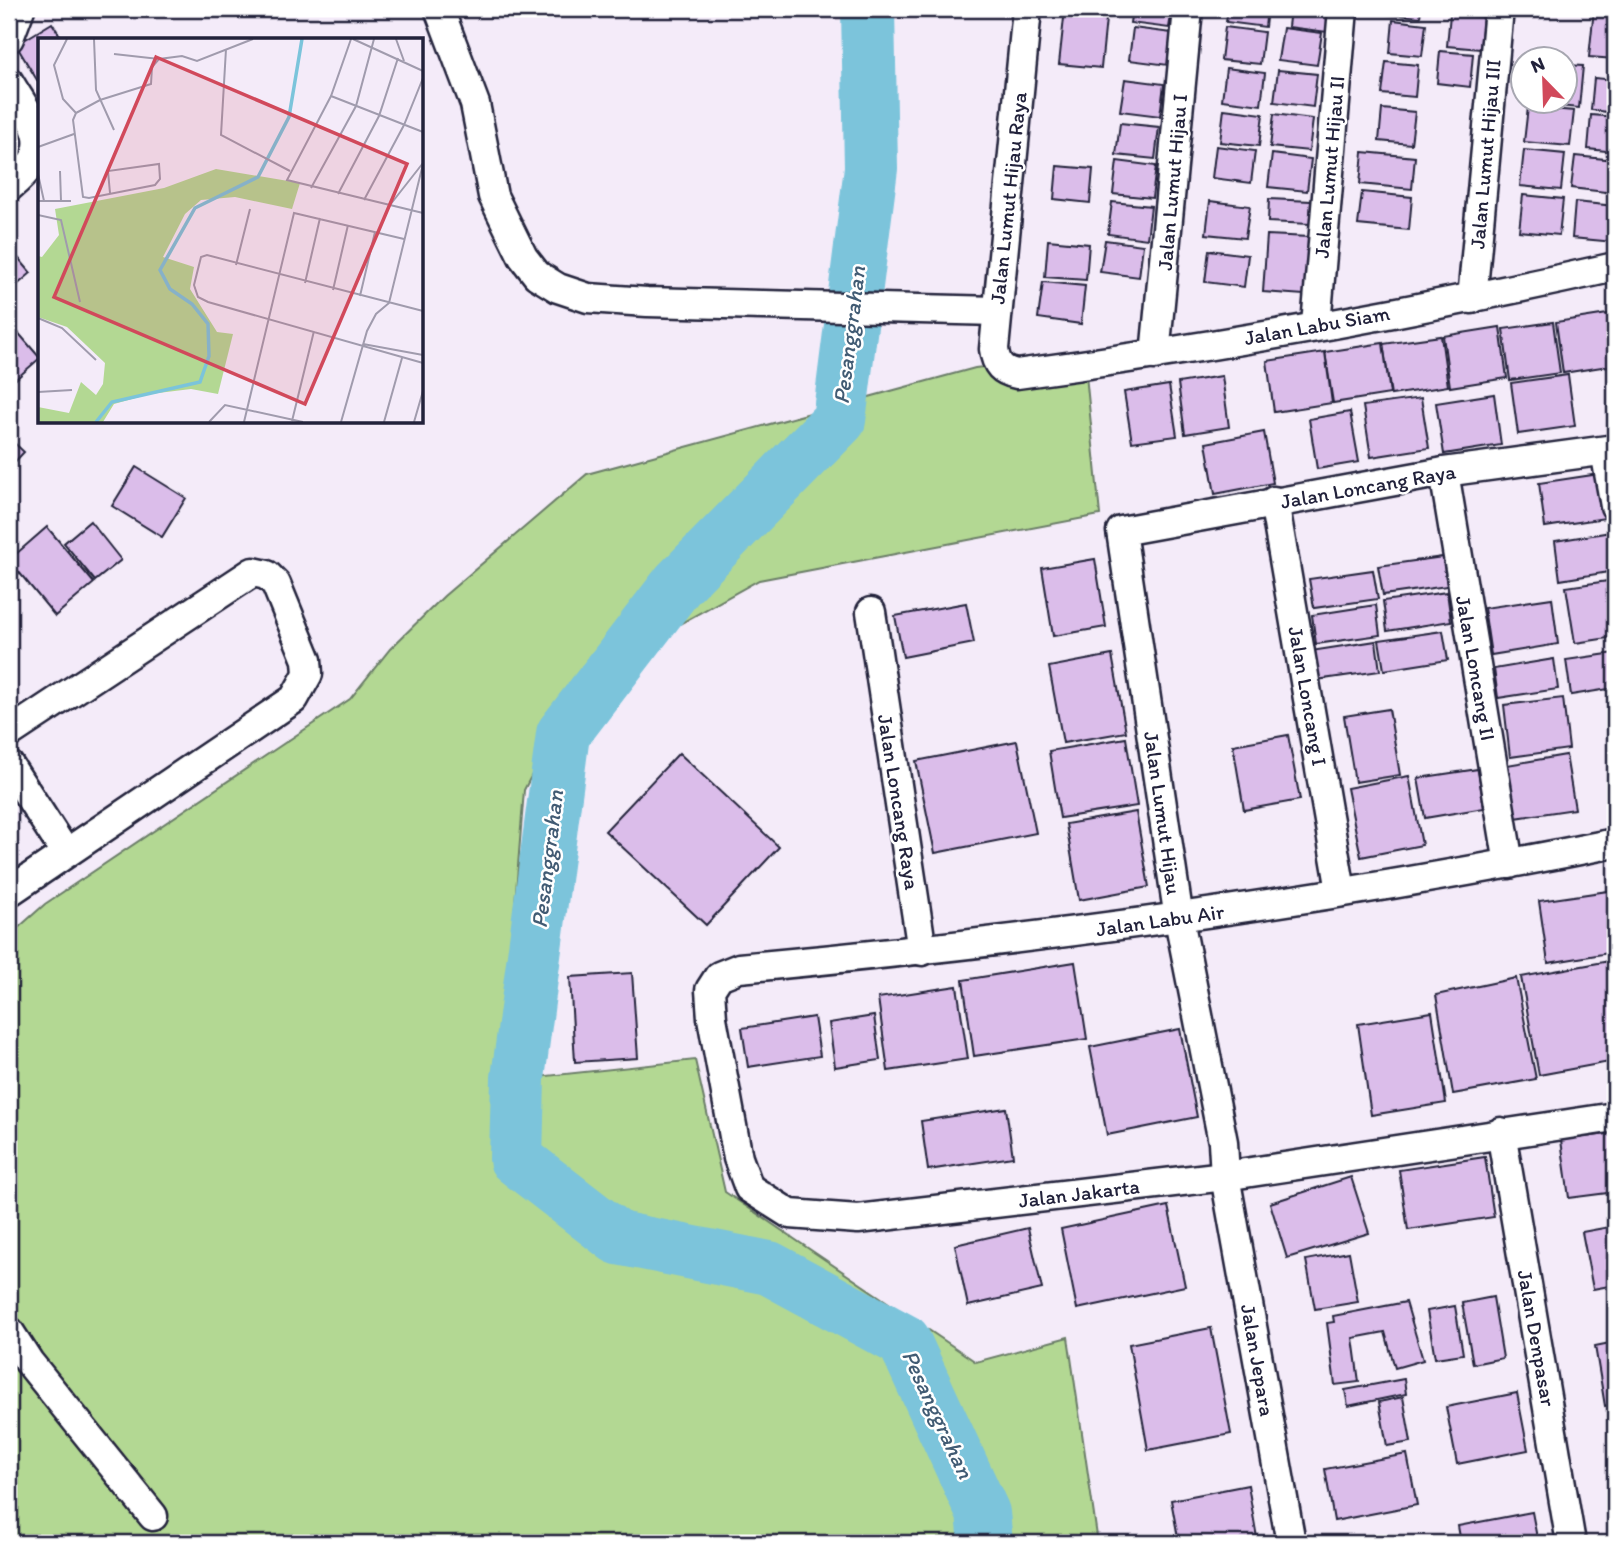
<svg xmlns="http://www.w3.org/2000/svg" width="1624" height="1552" font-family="Itim,sans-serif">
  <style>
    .green { fill: #b3d893; stroke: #6a7d67; stroke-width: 2 }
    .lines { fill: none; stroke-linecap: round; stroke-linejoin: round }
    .river { stroke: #7bc4db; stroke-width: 54 }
    .building { fill: #dbbdea; stroke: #22223b; stroke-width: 2 }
    .minor-casing { stroke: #22223b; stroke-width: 33 }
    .minor { stroke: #fff; stroke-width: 28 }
    .labels { text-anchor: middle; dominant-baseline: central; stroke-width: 5; stroke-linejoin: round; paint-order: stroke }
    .street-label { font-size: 21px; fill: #22223b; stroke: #fff }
    .water-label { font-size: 23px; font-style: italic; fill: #415b73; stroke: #fff }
    .inset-river { fill: none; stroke: #7bc4db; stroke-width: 3.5 }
    .inset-road { fill: none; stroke: #a09bad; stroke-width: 2 }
    .view { fill: #d1495b; fill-opacity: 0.15; stroke: #d1495b; stroke-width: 3.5 }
    .inset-edge { fill: none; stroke: #22223b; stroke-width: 3.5 }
  </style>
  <rect width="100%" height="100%" fill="#f4ebf9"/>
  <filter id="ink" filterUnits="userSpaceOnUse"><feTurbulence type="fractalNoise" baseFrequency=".0143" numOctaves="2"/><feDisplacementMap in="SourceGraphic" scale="14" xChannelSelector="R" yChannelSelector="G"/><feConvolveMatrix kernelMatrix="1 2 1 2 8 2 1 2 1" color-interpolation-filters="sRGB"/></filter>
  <g filter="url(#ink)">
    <polygon class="green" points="1084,355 1100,515 759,580 581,679 524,790 501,1081 695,1060 725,1192 976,1362 1068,1337 1098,1543 9,1543 9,936 45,904 350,699 390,649 444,596 587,474 975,368"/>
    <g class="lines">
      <polyline class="river" points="868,9 871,168 839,420 678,584 563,734 518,1078 516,1159 618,1238 769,1268 904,1341 983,1513 986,1543"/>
    </g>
    <g class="building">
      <polygon points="1065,9 1107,9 1101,68 1059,64"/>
      <polygon points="1132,9 1172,9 1169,28 1130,23"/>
      <polygon points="1228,9 1267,9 1265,27 1226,22"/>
      <polygon points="1290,9 1330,9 1327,32 1288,27"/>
      <polygon points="1388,9 1421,9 1420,17 1387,14"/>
      <polygon points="1594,9 1615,9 1615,59 1589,57"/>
      <polygon points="1450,14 1483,17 1480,49 1447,46"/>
      <polygon points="1393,20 1426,24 1422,56 1390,53"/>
      <polygon points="52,23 63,40 40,40 40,85 16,45"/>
      <polygon points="1225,27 1264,32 1260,64 1221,60"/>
      <polygon points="1133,28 1172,33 1168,65 1129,60"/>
      <polygon points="1283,28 1322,33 1317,65 1278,60"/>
      <polygon points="1440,51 1473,54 1470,87 1437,83"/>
      <polygon points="1386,62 1418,65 1415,97 1382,94"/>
      <polygon points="1564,65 1583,66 1579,108 1527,103 1564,102"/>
      <polygon points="1226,68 1265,73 1261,105 1222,100"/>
      <polygon points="1278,70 1317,74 1313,107 1274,102"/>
      <polygon points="1594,78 1615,80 1615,113 1591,110"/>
      <polygon points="1125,79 1164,84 1160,116 1120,111"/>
      <polygon points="9,105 27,129 9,142"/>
      <polygon points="1528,107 1574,111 1570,146 1524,142"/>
      <polygon points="1224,109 1263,114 1259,146 1220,142"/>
      <polygon points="1382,109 1415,112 1411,144 1379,141"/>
      <polygon points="1274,114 1313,119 1309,151 1270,147"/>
      <polygon points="1591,115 1615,117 1615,152 1588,149"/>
      <polygon points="1120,123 1159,127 1155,159 1116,155"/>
      <polygon points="1216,146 1255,151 1251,183 1212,178"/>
      <polygon points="1524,150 1565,154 1561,190 1520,186"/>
      <polygon points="1363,152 1415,157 1412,189 1360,184"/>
      <polygon points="1272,154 1311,159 1307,191 1268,187"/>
      <polygon points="1575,156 1615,160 1614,193 1571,188"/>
      <polygon points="1117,161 1156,166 1152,198 1113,194"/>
      <polygon points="1057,166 1093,169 1090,203 1054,199"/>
      <polygon points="1362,192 1412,197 1409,230 1358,225"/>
      <polygon points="1523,195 1563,199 1559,235 1519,231"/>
      <polygon points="1269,199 1311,201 1310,224 1268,222"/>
      <polygon points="1210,201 1250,206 1245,238 1206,234"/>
      <polygon points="1112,202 1151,206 1147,239 1108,234"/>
      <polygon points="1575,202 1615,206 1614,242 1572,238"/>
      <polygon points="1267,235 1309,237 1304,295 1263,292"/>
      <polygon points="1048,240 1089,244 1086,280 1045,277"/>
      <polygon points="1105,240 1143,245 1139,277 1100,272"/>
      <polygon points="9,247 31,273 9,292"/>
      <polygon points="1209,250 1248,255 1244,287 1205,282"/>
      <polygon points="1043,282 1085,286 1081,324 1038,318"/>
      <polygon points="1614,313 1615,365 1563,373 1556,322"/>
      <polygon points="9,322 40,358 9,385"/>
      <polygon points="1553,322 1560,373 1510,380 1503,329"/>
      <polygon points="1500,327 1507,378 1450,387 1443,336"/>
      <polygon points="1441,336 1448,386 1391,395 1383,344"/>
      <polygon points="1383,343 1390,394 1333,403 1325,352"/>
      <polygon points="1325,352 1332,403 1274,412 1267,361"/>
      <polygon points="1568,375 1575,426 1518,434 1511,383"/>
      <polygon points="1222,376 1229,427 1185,434 1178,383"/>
      <polygon points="1169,385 1177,436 1132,442 1124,392"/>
      <polygon points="1494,394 1501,445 1444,454 1436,403"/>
      <polygon points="1421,398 1429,448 1371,457 1363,406"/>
      <polygon points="1350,412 1359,462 1317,469 1309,419"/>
      <polygon points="1264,432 1273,483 1215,494 1206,443"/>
      <polygon points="9,438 24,452 10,467 9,465"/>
      <polygon points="136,467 186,498 162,537 112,506"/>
      <polygon points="1606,473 1612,517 1545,527 1539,483"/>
      <polygon points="90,521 121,560 95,581 64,543"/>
      <polygon points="47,527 94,583 55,616 9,560"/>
      <polygon points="1611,532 1615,571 1560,580 1555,541"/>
      <polygon points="1443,557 1447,586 1383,595 1378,566"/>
      <polygon points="1095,559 1106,627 1053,636 1042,568"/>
      <polygon points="1373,570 1378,599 1314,608 1309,579"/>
      <polygon points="1615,580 1615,637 1575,643 1566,587"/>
      <polygon points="1447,592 1451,621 1387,631 1383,601"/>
      <polygon points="1552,598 1558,644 1491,655 1484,608"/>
      <polygon points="966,603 974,643 903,657 895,616"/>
      <polygon points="1376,605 1380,635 1316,644 1312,615"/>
      <polygon points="1443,631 1448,660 1384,670 1379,640"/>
      <polygon points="1376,641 1380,671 1316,680 1311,651"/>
      <polygon points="1615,653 1615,688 1571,695 1566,660"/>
      <polygon points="1112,655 1126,732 1063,743 1049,667"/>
      <polygon points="1554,659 1558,689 1498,698 1494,669"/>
      <polygon points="1563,698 1569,749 1510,757 1504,705"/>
      <polygon points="1389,709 1400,775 1355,782 1344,716"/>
      <polygon points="1288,735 1300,800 1244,810 1233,745"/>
      <polygon points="1126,738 1137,806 1060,818 1049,751"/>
      <polygon points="1017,741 1036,833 935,853 916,761"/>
      <polygon points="679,753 779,847 706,925 605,831"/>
      <polygon points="1566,755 1575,809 1515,818 1507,765"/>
      <polygon points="1478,769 1484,808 1425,818 1418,778"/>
      <polygon points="1409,776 1422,845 1361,857 1347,788"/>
      <polygon points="1136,812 1149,887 1079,900 1066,824"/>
      <polygon points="1615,890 1615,952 1548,963 1539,901"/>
      <polygon points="1615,960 1615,1061 1539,1075 1521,977"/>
      <polygon points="1075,962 1087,1039 974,1056 963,980"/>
      <polygon points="632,973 638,1058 575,1062 570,977"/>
      <polygon points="1516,978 1536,1079 1453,1094 1436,995"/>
      <polygon points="957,986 968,1059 888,1071 878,998"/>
      <polygon points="1432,1012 1446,1103 1371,1115 1358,1024"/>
      <polygon points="874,1016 880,1060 835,1067 829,1023"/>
      <polygon points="814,1017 820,1056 748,1067 742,1028"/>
      <polygon points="1180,1029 1197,1117 1107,1135 1090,1047"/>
      <polygon points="1006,1108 1013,1157 928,1170 921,1121"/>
      <polygon points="1615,1133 1615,1192 1569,1198 1561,1140"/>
      <polygon points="1485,1157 1494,1217 1408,1230 1399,1170"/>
      <polygon points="1351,1177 1369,1233 1287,1258 1270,1203"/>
      <polygon points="1168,1206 1185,1286 1077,1309 1061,1229"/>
      <polygon points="1615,1226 1615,1285 1593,1289 1582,1232"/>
      <polygon points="1028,1228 1042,1289 968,1306 955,1245"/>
      <polygon points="1349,1252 1358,1302 1315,1309 1306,1260"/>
      <polygon points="1493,1297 1503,1358 1473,1364 1462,1303"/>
      <polygon points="1406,1302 1423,1360 1395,1368 1385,1332 1353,1338 1359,1382 1335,1385 1327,1323 1334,1322 1333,1316"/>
      <polygon points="1455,1306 1463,1354 1435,1358 1427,1311"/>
      <polygon points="1211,1328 1231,1434 1148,1450 1129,1344"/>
      <polygon points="1615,1342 1615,1404 1605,1406 1595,1346"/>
      <polygon points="1404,1379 1406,1394 1348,1406 1345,1390"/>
      <polygon points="1517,1393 1528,1450 1457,1464 1446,1407"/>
      <polygon points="1403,1397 1411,1442 1387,1446 1379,1402"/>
      <polygon points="1407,1454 1417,1505 1334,1521 1325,1469"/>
      <polygon points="1248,1485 1257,1538 1226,1543 1179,1543 1171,1500"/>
      <polygon points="1532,1512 1538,1543 1461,1543 1458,1526"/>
    </g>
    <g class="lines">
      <g class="minor-casing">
        <g id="minor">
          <polyline points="439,9 475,104 493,196 523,257 537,275 558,288 588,298 647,302 997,311"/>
          <path d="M1027,9L994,349C996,365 1002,371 1017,374C1218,347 1418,311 1615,267"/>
          <polyline points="9,38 20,9"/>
          <path d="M9,82C36,128 59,146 9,187"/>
          <polyline points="1472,299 1499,9"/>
          <polyline points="1316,325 1343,9"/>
          <polyline points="1155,355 1188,9"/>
          <polyline points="1605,451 1615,506"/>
          <polyline points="1444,472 1509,864"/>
          <polyline points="1274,501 1341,891"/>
          <polyline points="871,612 922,951"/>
          <polyline points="9,733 253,572 267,575 276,584 307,660 308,674 294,699 9,892"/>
          <polyline points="9,765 65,852"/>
          <path d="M1615,843C1326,901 1033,941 739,968L719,976L710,990L712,1018L738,1158L749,1188L790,1214L858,1219L1225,1176L1615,1117"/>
          <polyline points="1501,1132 1571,1543"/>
          <polyline points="9,1331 29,1362 153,1516"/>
          <polyline points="1291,1543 1225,1176 1223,1142 1179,919 1121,531 1444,472 1615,449"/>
        </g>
      </g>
      <use href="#minor" class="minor"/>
    </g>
  </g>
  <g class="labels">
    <g class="street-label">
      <text transform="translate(1485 154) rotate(-85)">Jalan Lumut Hijau III</text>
      <text transform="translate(1329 167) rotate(-85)">Jalan Lumut Hijau II</text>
      <text transform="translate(1172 182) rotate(-85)">Jalan Lumut Hijau I</text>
      <text transform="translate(1008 198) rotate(-84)">Jalan Lumut Hijau Raya</text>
      <text transform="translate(1317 325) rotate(-10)">Jalan Labu Siam</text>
      <text transform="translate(1368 486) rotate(-10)">Jalan Loncang Raya</text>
      <text transform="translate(1476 668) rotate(80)">Jalan Loncang II</text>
      <text transform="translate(1308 696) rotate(80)">Jalan Loncang I</text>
      <text transform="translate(899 802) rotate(81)">Jalan Loncang Raya</text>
      <text transform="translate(1163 813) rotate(82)">Jalan Lumut Hijau</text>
      <text transform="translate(1160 920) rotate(-8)">Jalan Labu Air</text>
      <text transform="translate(1079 1193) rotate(-7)">Jalan Jakarta</text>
      <text transform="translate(1537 1338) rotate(80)">Jalan Denpasar</text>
      <text transform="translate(1258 1360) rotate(80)">Jalan Jepara</text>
    </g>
    <g class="water-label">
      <text transform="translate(849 335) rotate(-83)">Pesanggrahan</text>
      <text transform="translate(547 859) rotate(-83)">Pesanggrahan</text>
      <text transform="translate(938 1414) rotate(65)">Pesanggrahan</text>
    </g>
  </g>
  <g transform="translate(38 38)">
    <rect width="385" height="385" fill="#f4ebf9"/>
    <path d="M178,131L262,145L254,171L197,159L163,162L147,176L125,219L156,229L152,251L179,294L195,296L180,356L153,351L112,356L76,366L65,384H0V369L31,375L43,344L58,357L65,346L67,325L29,289L0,279V218L4,219L21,197L17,171L126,150Z" fill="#b3d893"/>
    <path class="inset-river" d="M58,384L74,364L162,344L171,318L170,286L154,266L132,251L122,232L157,170L220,139L251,79L264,1"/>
    <path class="inset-road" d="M29,1L16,27L25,61L38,75M56,1L58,52L76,92M313,1L293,58L249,142L385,175M315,1L385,33M358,1L366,23M188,11L183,97L252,133M76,16L121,21M293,58L385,94M38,75L35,82L45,159L51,160L117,147L122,141L121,126L70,133L72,155M38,75L62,62L113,46L114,29L121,21L144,18L159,23L215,1M0,109L36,96M22,133L23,163M0,136L6,163M273,150L318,68L336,1M300,156L341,78L360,20M326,162L366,87L385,40M0,163H33M352,167L385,125M0,177L23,182L42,264M198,227L212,171M267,245L282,180M295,252L310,187M322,258L337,194M385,273L169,217L163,219L156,247L160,259L170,264L385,325M0,280L24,290L58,322M325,306L385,317M0,354L34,352M254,383L276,293M171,384L187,367L265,384M206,384L256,175L366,201M303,384L329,293L338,276L351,265L385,126M346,384L364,320M376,384L385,353"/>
    <path class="view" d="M118,19L369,126L267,366L16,259Z"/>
    <rect width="385" height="385" class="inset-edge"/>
  </g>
  <rect width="1624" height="1552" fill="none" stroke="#fff" stroke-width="35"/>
  <rect x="18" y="18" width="1589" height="1517" fill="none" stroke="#22223b" stroke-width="2.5" filter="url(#ink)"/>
  <g transform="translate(1544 80) rotate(337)"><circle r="33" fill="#ffffff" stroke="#a7a7b1" stroke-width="2"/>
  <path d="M0-5L12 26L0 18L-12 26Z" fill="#d1495b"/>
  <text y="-10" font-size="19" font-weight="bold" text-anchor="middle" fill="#22223b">N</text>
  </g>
</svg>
